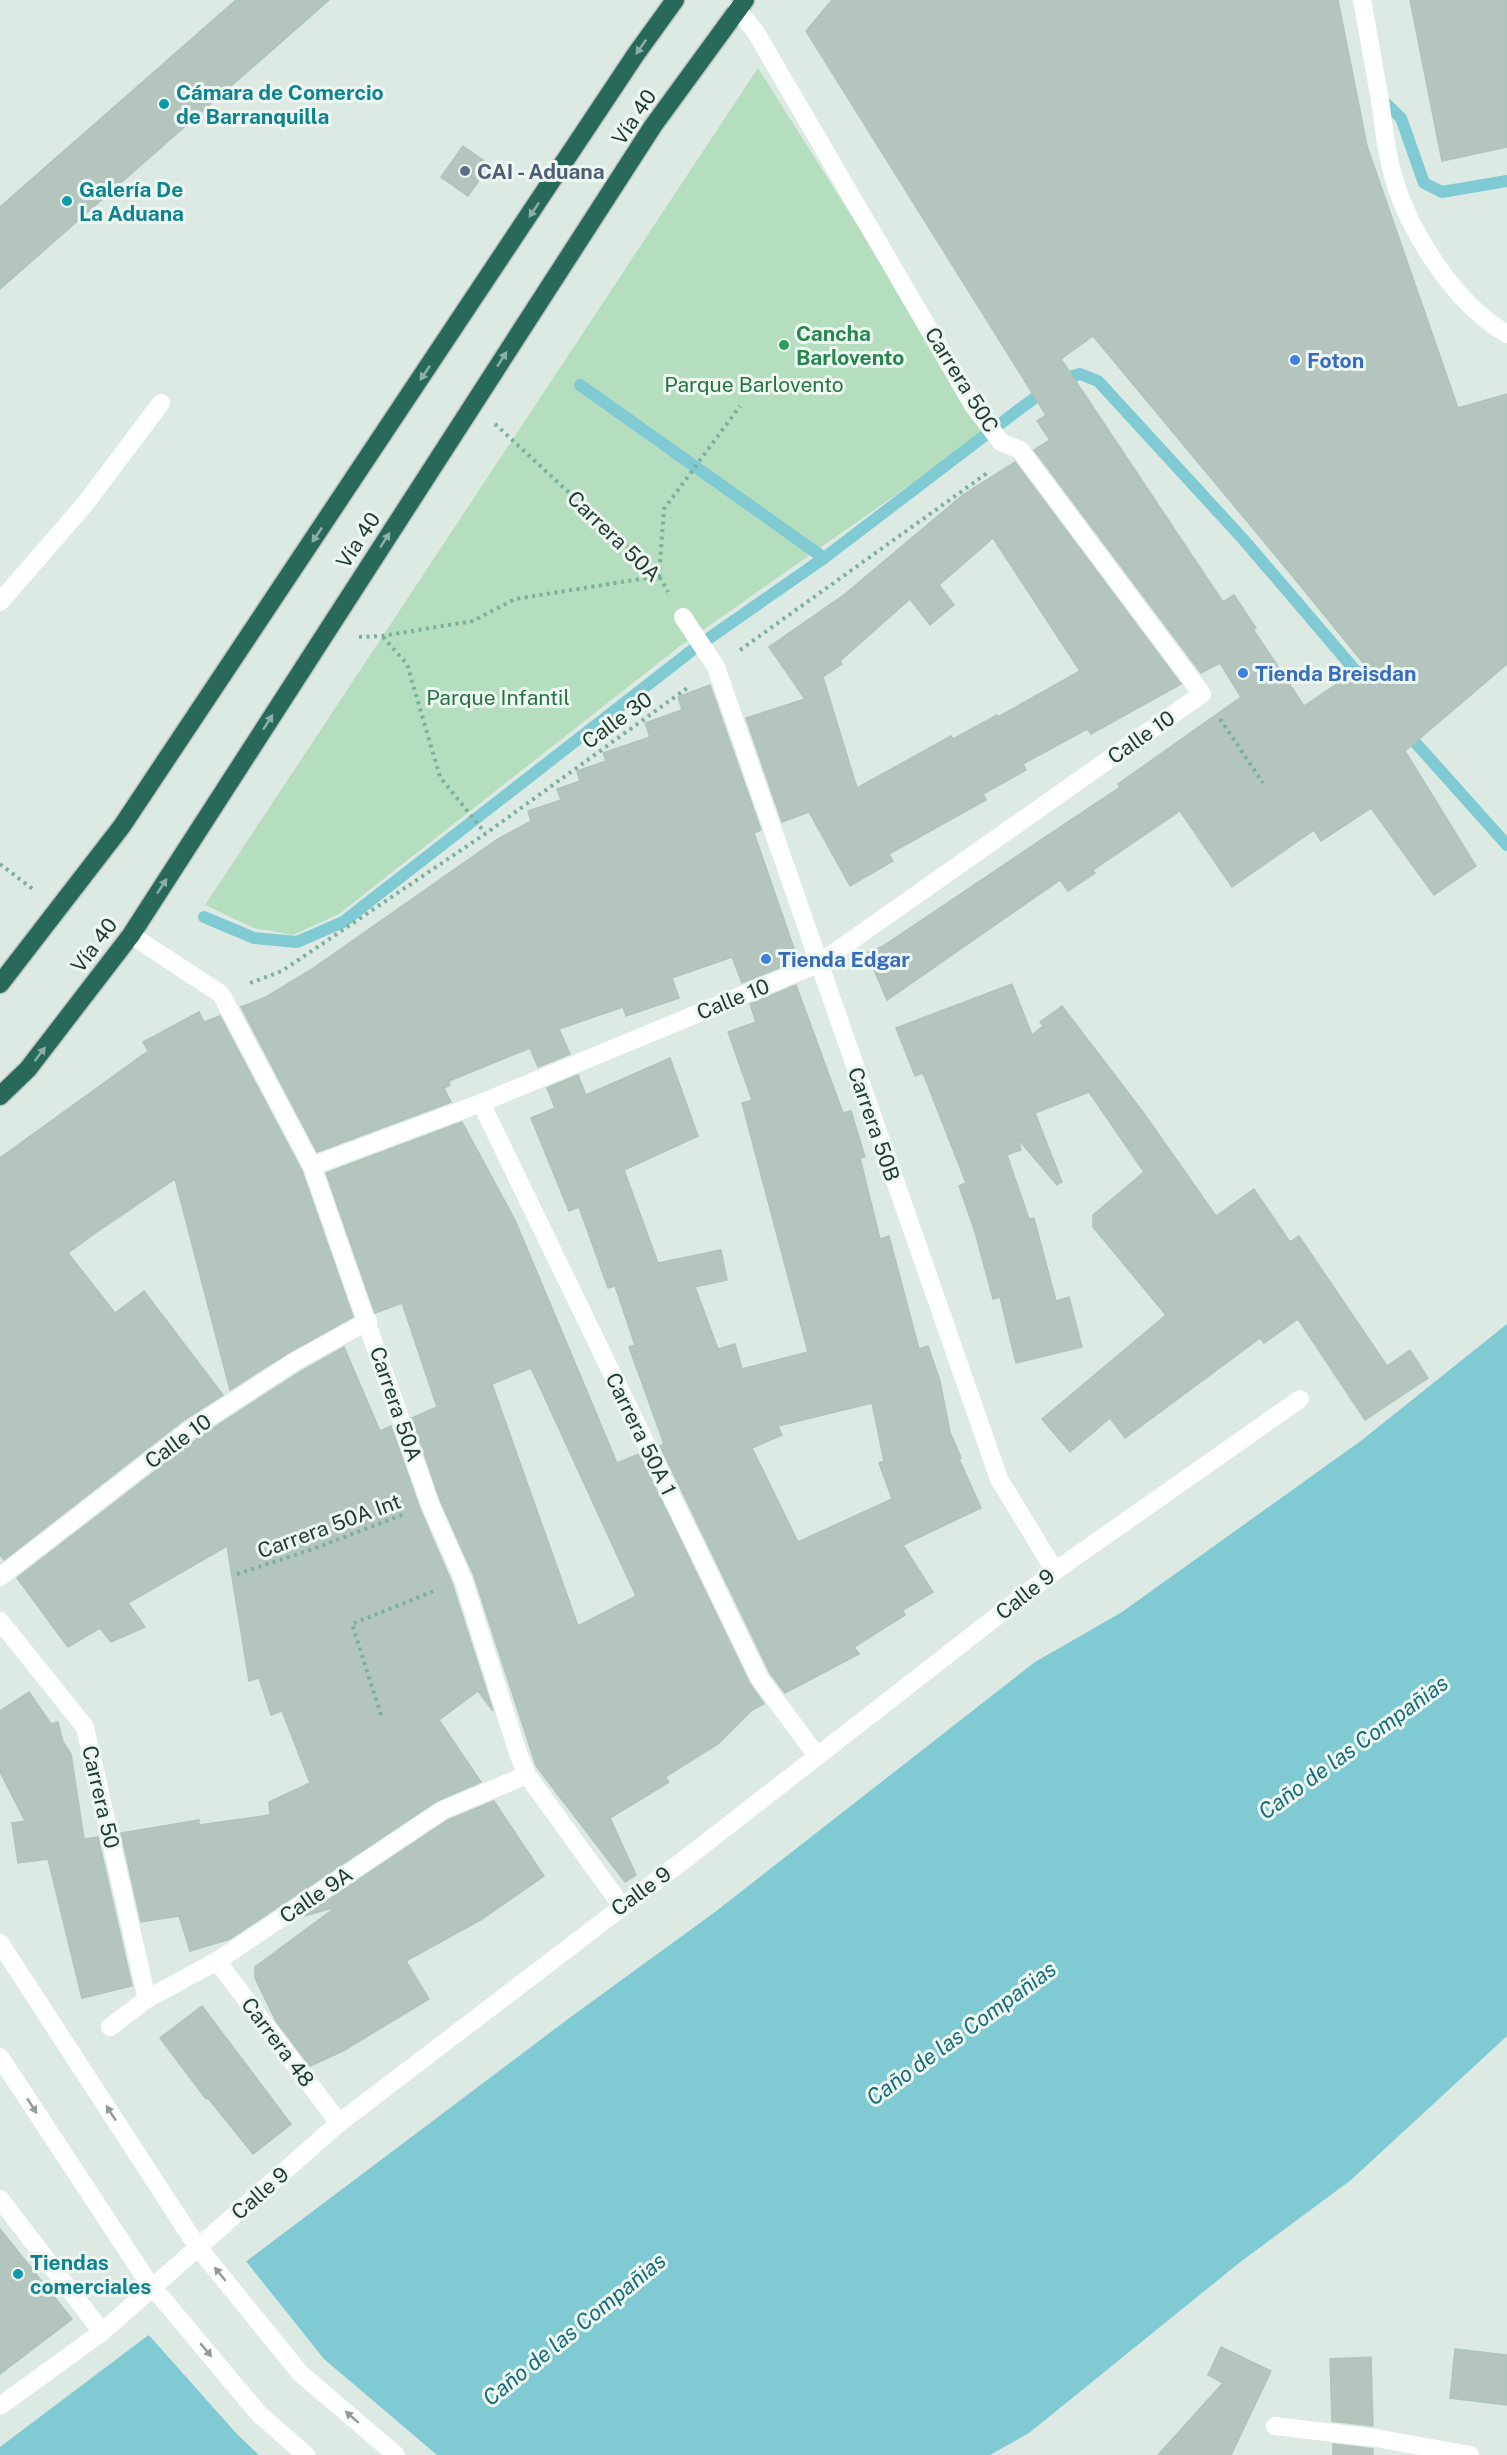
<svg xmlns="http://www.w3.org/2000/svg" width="1507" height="2455" font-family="'Public Sans',sans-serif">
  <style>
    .green { fill: #b4debe }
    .water { fill: #80cad4 }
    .pier { fill: #ddeae4 }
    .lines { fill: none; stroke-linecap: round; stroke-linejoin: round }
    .stream { stroke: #80cad4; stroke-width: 12 }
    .building { fill: #b3c5bd; stroke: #b0c4bb; stroke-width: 1.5; fill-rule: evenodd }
    .highway-casing { stroke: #bcc4c2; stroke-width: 21 }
    .path { stroke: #7bb09e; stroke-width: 4; stroke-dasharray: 3 4.5; stroke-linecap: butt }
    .minor { stroke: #fff; stroke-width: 18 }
    .highway { stroke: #286959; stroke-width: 18 }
    .minor-bridge { stroke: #fff; stroke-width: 18 }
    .oneway { fill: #8bb0a6 }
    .oneway2 { fill: #8e9d98 }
    .culture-dot { fill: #0f9aa8; stroke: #eef7f2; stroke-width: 2 }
    .service-dot { fill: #5c6f8a; stroke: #eef7f2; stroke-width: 2 }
    .leisure-dot { fill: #2e9e5b; stroke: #eef7f2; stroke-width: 2 }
    .shop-dot { fill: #3f7fe0; stroke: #eef7f2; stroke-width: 2 }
    .labels { text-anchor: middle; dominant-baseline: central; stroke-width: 6; stroke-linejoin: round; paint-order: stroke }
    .culture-label { font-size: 21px; font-weight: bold; fill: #0d838f; stroke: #eef7f2; text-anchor: start }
    .street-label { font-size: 21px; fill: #1e3b32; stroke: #eef7f2 }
    .service-label { font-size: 21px; font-weight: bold; fill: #4e5e75; stroke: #eef7f2; text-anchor: start }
    .leisure-label { font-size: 21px; font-weight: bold; fill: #27864d; stroke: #eef7f2; text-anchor: start }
    .shop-label { font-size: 21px; font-weight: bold; fill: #366cbe; stroke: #eef7f2; text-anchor: start }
    .park-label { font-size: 21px; fill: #267441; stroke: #eef7f2 }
    .water-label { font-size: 22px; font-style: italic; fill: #156c7a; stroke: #eef7f2 }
  </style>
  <rect width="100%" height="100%" fill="#ddeae4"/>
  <polygon class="green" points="758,68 987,431 680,646 339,914 293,935 254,928 205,905"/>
  <polygon class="water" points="1507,1324 1507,2036 1351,2180 1239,2263 1029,2433 990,2455 0,2455 0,2447 568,2019 715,1912 1035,1662 1122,1612 1362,1440"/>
  <polygon class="pier" points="245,2260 324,2359 437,2455 259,2455 236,2433 147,2333"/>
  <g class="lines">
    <g class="stream">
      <polyline points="1380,98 1401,118 1424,183 1442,192 1507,181"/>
      <polyline points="580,385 824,558"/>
      <polyline points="1405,731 1507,845"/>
      <polyline points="204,917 254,938 297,942 343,922 695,648 824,558 1021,408 1061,379 1080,374 1098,381 1243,539 1366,683"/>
    </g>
  </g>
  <g class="building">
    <polygon points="236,0 329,0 0,289 0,207"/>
    <path d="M832,0H1338L1367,146L1458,408L1507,394V664L1405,751L1476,866L1434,895L1371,808L1321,841L1314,830L1232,887L1180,811L1093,870L1095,873L1068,891L1060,880L887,1000L867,953L883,946L1120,787L1118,784L1241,697L1220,663L1201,673L1034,450L1050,440L1037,421L1046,415L806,31ZM1093,336L1285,567L1365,665L1304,706L1253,629L1256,628L1234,595L1223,602L1061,359Z"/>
    <polygon points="1410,0 1507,0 1507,147 1442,161"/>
    <polygon points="463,146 490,165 468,196 441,177"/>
    <path d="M1015,462L1181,684L1091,734L1087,729L1023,764L1026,770L983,794L986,800L889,854L893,861L850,886L809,812L782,822L746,718L805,699L769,647L845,594L964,494ZM993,538L1080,671L998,717L997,715L953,739L951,736L857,788L823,677L842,664L840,661L910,599L930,625L954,605L939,585Z"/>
    <polygon points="710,685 761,830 754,833 798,960 742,983 732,957 672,978 679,998 626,1016 623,1007 559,1029 570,1054 538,1067 530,1048 449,1081 450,1085 444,1088 451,1102 317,1152 241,1007 266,997 312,969 498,839 531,821 528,811 561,800 557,789 580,781 577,771 606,761 603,753 650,737 645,723 682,710 678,697"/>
    <polygon points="1012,984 1032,1035 1043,1026 1040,1022 1062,1006 1143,1112 1216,1216 1254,1189 1290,1242 1299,1236 1387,1366 1410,1350 1428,1378 1365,1420 1298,1319 1264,1343 1260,1338 1125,1438 1110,1418 1070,1452 1042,1419 1166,1315 1093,1227 1093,1215 1144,1172 1089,1092 1035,1113 1062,1182 1057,1185 1018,1139 1021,1150 1007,1155 1029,1219 1034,1218 1056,1301 1069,1297 1082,1347 1016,1363 1000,1297 993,1299 975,1232 959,1186 966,1183 923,1073 915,1076 896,1028"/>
    <path d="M796,985L843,1113L851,1111L865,1157L860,1158L880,1239L889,1236L919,1349L928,1346L940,1381L950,1432L961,1458L959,1459L981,1508L903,1545L933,1592L903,1610L905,1615L854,1647L859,1654L785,1693L770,1673L660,1446L664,1444L629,1347L635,1345L615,1286L608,1288L579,1207L569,1211L531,1118L555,1108L547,1088L578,1075L586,1095L670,1058L698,1136L624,1170L658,1263L721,1250L727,1280L695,1287L718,1349L735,1344L742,1369L808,1352L742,1103L752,1100L728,1032L756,1022L750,1004ZM872,1403L884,1461L879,1463L892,1499L798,1542L752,1448L782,1435L778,1426Z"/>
    <polygon points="199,1012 204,1022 220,1016 302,1171 353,1317 288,1353 230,1390 175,1179 94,1234 68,1253 115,1313 144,1291 223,1395 184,1420 4,1560 0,1555 0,1158 148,1051 143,1042"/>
    <path d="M462,1122L515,1220L617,1463L639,1454L750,1684L764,1704L752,1710L718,1744L665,1777L669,1782L610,1818L636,1875L625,1882L536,1766L474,1576L440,1500L412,1418L437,1407L402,1303L375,1313L326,1173ZM531,1368L636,1596L578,1626L492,1384Z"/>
    <polygon points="344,1347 380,1431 391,1426 420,1509 452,1583 493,1711 478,1691 439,1720 481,1782 437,1801 230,1939 190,1951 179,1916 141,1922 121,1833 199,1820 199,1825 270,1815 269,1802 310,1783 282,1711 271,1715 259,1678 249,1681 227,1546 128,1603 145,1627 111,1642 100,1628 68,1647 17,1578 198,1438 300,1372"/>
    <polygon points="29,1692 51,1724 58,1722 63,1742 71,1754 84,1839 98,1837 132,1986 82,1998 48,1859 18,1863 12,1823 25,1821 0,1772 0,1711"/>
    <polygon points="494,1801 544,1876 482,1919 406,1961 429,1999 343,2051 310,2066 276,2021 255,1978 255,1967 336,1907 304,1916 448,1820"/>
    <polygon points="202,2006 291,2124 253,2154 208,2098 206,2099 160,2038"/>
    <polygon points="0,2229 72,2319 0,2374"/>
    <polygon points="1221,2347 1271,2371 1231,2455 1158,2455 1223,2383 1208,2375"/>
    <polygon points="1455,2349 1507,2355 1507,2405 1450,2398"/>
    <polygon points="1371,2357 1373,2426 1332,2421 1330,2359"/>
    <polygon points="1333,2444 1373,2449 1373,2455 1333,2455"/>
  </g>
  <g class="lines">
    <g class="highway-casing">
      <g id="highway">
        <polyline points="0,984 122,826 636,54 675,0"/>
        <polyline points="0,1096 28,1069 131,935 653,126 745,0"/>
      </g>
    </g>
    <g class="path">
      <polyline points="495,424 659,576 668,592"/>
      <polyline points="359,637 382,636 473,621 515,599 659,576 664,509 740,406"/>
      <polyline points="383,637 407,664 440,777 485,833"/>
      <polyline points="740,650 990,471"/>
      <polyline points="1220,719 1263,783"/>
      <polyline points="0,864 34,890"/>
      <polyline points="250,983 282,971 485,834 690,686"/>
      <polyline points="237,1574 313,1549 402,1515"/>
      <polyline points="381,1715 352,1624 434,1591"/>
    </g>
    <g class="minor">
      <path d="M1362,0C1368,33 1374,66 1380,100C1383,121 1385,142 1390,163C1403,224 1453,303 1507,334"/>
      <polyline points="0,602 85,504 161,403"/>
      <polyline points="683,617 716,667 999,1479 1055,1571"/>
      <polyline points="131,935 221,994 312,1166 430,1504 463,1579 518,1753 527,1775 621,1905"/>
      <polyline points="481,1103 760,1679 817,1756"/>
      <polyline points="312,1166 481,1103 818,964 1202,694 1020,450 1001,442 973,405 755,31 737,9"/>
      <polyline points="0,1577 191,1429 294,1362 368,1321"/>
      <polyline points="0,1621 85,1727 147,1999"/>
      <polyline points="217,1961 339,2123"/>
      <polyline points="110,2027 147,1999 217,1961 443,1810 527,1775"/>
      <polyline points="0,2199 102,2332"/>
      <polyline points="0,2406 102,2332 339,2123 693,1853 1055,1571 1300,1399"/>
      <polyline points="1275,2426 1376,2438 1470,2455"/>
    </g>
    <use href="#highway" class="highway"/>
    <g class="minor-bridge">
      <polyline points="0,1943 197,2246 300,2373 396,2455"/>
      <polyline points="0,2057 146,2279 259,2414 306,2455"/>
    </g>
  </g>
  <defs><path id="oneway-solid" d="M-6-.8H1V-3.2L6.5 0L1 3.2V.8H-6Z" transform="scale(1.5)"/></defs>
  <g class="oneway">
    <use href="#oneway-solid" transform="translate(641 47) rotate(125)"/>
    <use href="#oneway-solid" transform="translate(534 210) rotate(124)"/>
    <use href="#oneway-solid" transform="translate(502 359) rotate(-57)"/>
    <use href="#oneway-solid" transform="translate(425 373) rotate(124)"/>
    <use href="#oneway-solid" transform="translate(317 535) rotate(124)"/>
    <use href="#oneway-solid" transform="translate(385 540) rotate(-57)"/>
    <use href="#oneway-solid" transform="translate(268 722) rotate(-57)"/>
    <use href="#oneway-solid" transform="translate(162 886) rotate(-57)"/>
    <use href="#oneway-solid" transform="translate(40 1054) rotate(-53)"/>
  </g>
  <g class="oneway2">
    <use href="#oneway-solid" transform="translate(32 2106) rotate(57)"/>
    <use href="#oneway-solid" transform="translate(111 2113) rotate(-123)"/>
    <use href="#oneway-solid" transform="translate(220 2274) rotate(-129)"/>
    <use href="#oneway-solid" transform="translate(206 2350) rotate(50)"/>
    <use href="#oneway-solid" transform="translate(352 2417) rotate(-139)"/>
  </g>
  <g class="culture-dot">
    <circle cx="164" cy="104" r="6"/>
    <circle cx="67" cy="201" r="6"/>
    <circle cx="18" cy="2274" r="6"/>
  </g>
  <circle class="service-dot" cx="465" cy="171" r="6"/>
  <circle class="leisure-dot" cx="784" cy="345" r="6"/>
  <g class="shop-dot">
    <circle cx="1295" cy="360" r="6"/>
    <circle cx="1243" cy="673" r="6"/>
    <circle cx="766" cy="959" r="6"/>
  </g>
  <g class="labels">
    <g class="culture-label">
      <text x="176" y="92">Cámara de Comercio<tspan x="176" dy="24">de Barranquilla</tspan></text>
      <text x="79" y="189">Galería De<tspan x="79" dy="24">La Aduana</tspan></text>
      <text x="30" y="2262">Tiendas<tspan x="30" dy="24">comerciales</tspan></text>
    </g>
    <g class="street-label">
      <text transform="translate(634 117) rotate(-56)">Vía 40</text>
      <text transform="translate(962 380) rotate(58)">Carrera 50C</text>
      <text transform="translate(614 536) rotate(44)">Carrera 50A</text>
      <text transform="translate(358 540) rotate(-57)">Vía 40</text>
      <text transform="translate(617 720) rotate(-36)">Calle 30</text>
      <text transform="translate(1141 737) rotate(-35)">Calle 10</text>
      <text transform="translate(94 945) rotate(-53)">Vía 40</text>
      <text transform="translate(733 999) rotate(-22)">Calle 10</text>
      <text transform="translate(874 1124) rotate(71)">Carrera 50B</text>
      <text transform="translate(396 1404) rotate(71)">Carrera 50A</text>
      <text transform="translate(641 1434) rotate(64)">Carrera 50A 1</text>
      <text transform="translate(178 1441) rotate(-36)">Calle 10</text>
      <text transform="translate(329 1526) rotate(-20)">Carrera 50A Int</text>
      <text transform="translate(1025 1594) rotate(-38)">Calle 9</text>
      <text transform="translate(101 1797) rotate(77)">Carrera 50</text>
      <text transform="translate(641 1891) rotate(-36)">Calle 9</text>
      <text transform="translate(316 1895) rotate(-34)">Calle 9A</text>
      <text transform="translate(278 2042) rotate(53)">Carrera 48</text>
      <text transform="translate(260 2193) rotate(-41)">Calle 9</text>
    </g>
    <g class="service-label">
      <text x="477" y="171">CAI - Aduana</text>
    </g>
    <g class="leisure-label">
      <text x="796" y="333">Cancha<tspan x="796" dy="24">Barlovento</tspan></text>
    </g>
    <g class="shop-label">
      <text x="1307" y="360">Foton</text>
      <text x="1255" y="673">Tienda Breisdan</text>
      <text x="778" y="959">Tienda Edgar</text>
    </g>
    <g class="park-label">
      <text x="754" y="384">Parque Barlovento</text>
      <text x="498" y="697">Parque Infantil</text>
    </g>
    <g class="water-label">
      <text transform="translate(1353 1747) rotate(-36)">Caño de las Compañias</text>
      <text transform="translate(961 2033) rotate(-36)">Caño de las Compañias</text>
      <text transform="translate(574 2329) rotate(-39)">Caño de las Compañias</text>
    </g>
  </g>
</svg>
